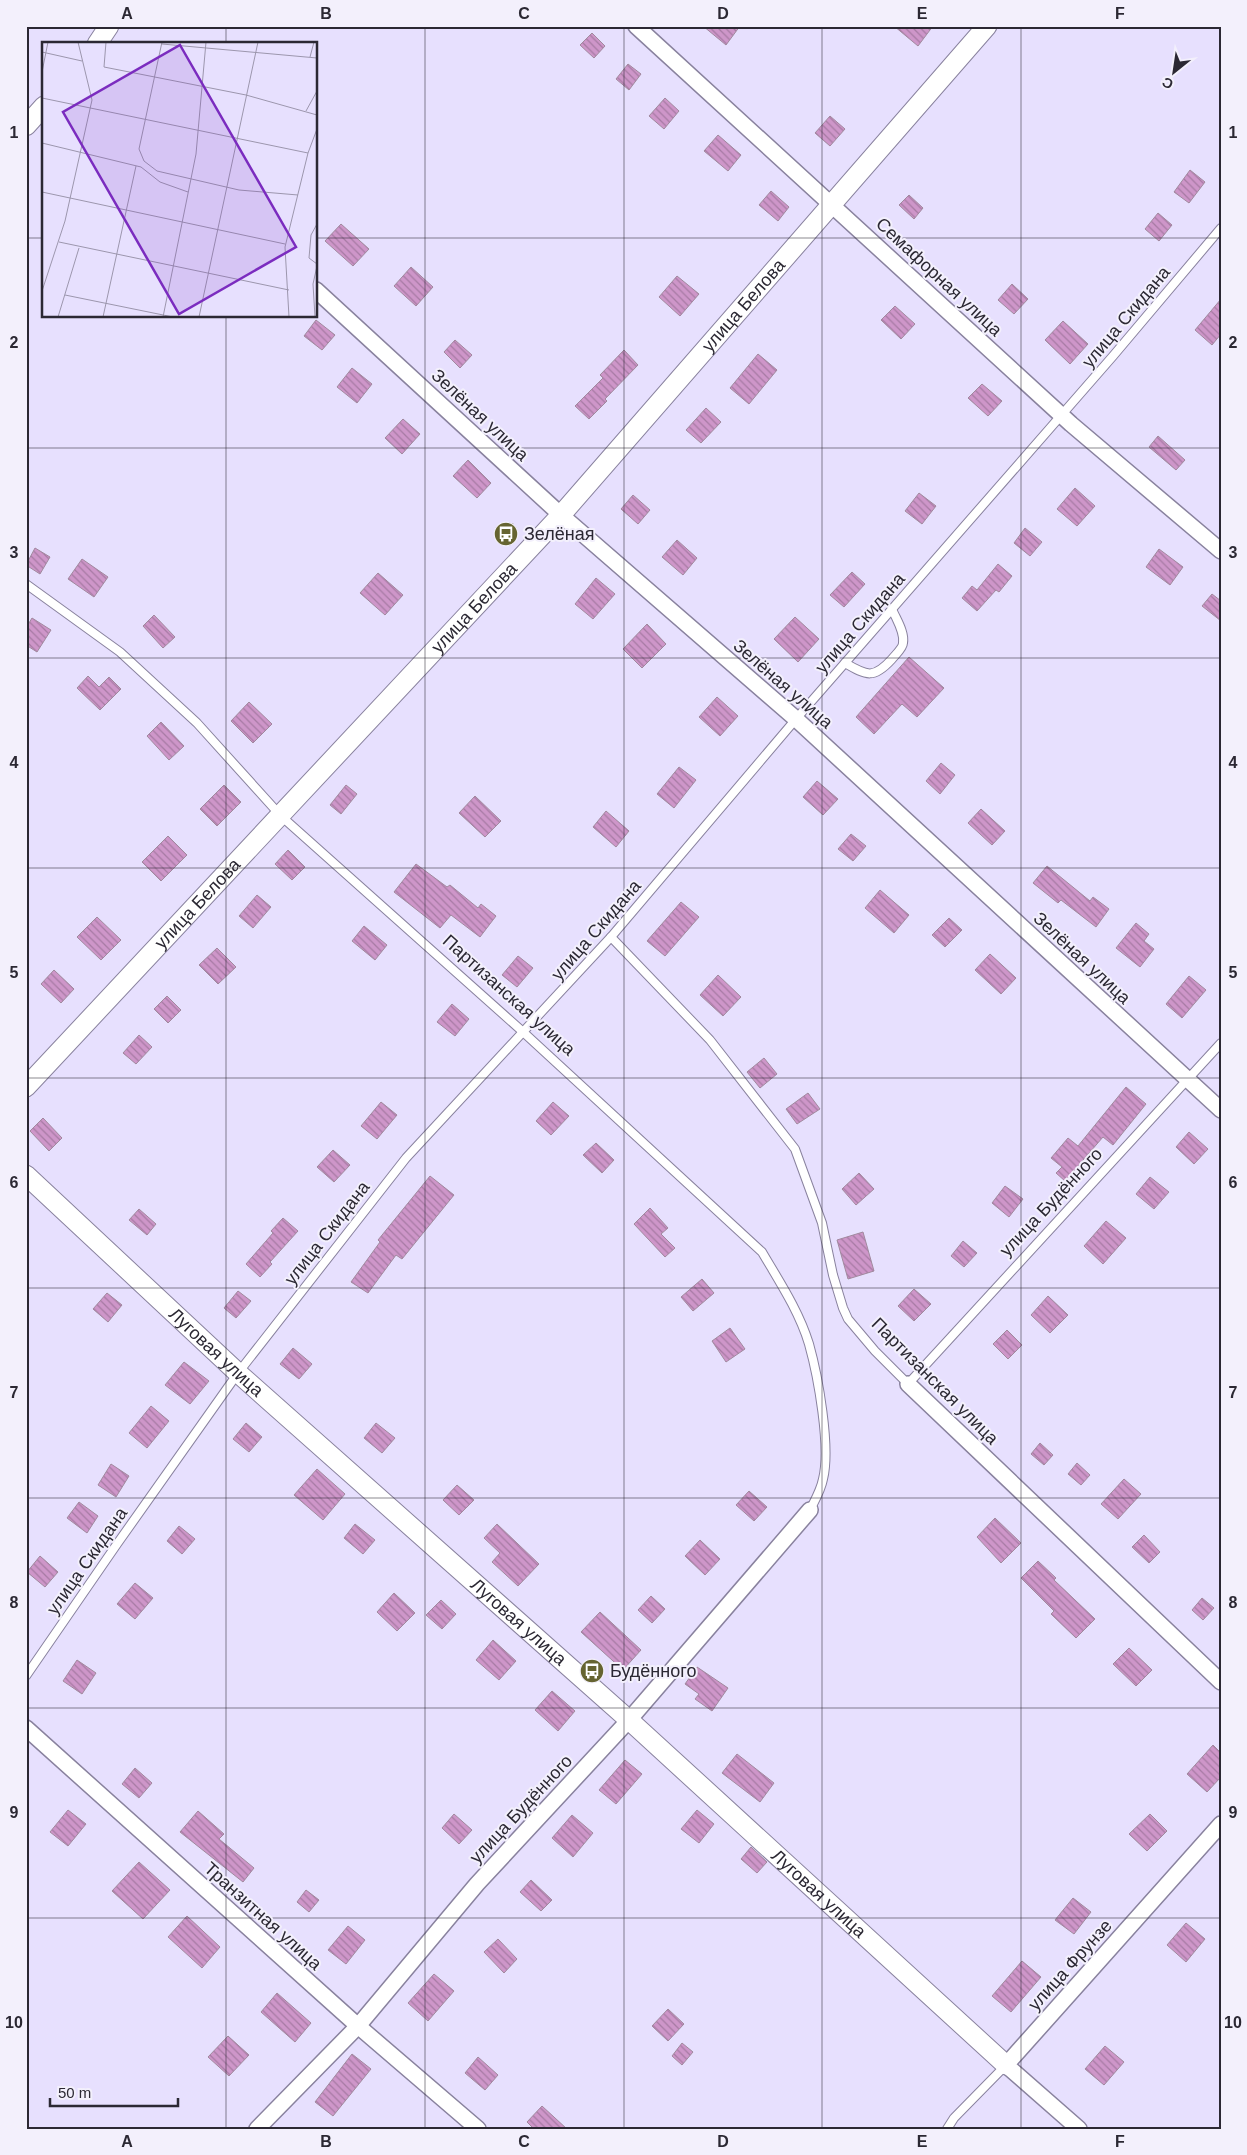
<svg xmlns="http://www.w3.org/2000/svg" width="1247" height="2155" font-family="Arial,sans-serif">
  <style>
    .building { fill: url(#building-back-hatch); stroke: #a1899e }
    .lines { fill: none; stroke-linecap: round; stroke-linejoin: round }
    .service-casing { stroke: #89829e; stroke-width: 10 }
    .minor-casing { stroke: #89829e; stroke-width: 18 }
    .tertiary-casing { stroke: #89829e; stroke-width: 21 }
    .service { stroke: #fff; stroke-width: 8 }
    .minor { stroke: #fff; stroke-width: 15 }
    .tertiary { stroke: #fff; stroke-width: 19 }
    .grid { fill: none; stroke: #2b2833; stroke-width: 1; stroke-opacity: 0.55 }
    .labels { text-anchor: middle; dominant-baseline: central; stroke-width: 4; stroke-linejoin: round; paint-order: stroke }
    .street-label { font-size: 18px; fill: #2b2833; stroke: #f3f0fc }
    .poi-label { font-size: 18px; fill: #2b2833; stroke: #f3f0fc; text-anchor: start }
    .inset-road { fill: none; stroke: #9c96ad; stroke-width: 1 }
    .view { fill: #7b2cbf; fill-opacity: 0.15; stroke: #7b2cbf; stroke-width: 2.5 }
    .inset-edge { fill: none; stroke: #2b2833; stroke-width: 2.5 }
    .neatline { fill: none; stroke: #2b2833; stroke-width: 2 }
    .grid-label { font-size: 16px; text-anchor: middle; font-weight: bold; fill: #2b2833 }
  </style>
  <defs>
    <pattern id="building-back-hatch" width="6" height="6" patternUnits="userSpaceOnUse" patternTransform="scale(1.25)"><rect width="6" height="6" fill="#ce96c9"/><path d="M-1 5l2 2M0 0l6 6M5-1l2 2" fill="none" stroke="#a77aa4"/></pattern>
  </defs>
  <rect width="100%" height="100%" fill="#e7e0fe"/>
  <g class="building">
    <polygon points="703,26 740,26 726,45"/>
    <polygon points="894,26 933,26 918,46"/>
    <polygon points="592,33 605,46 594,58 580,45"/>
    <polygon points="628,64 641,74 629,90 616,79"/>
    <polygon points="665,98 679,111 664,129 649,116"/>
    <polygon points="830,116 845,129 830,146 815,133"/>
    <polygon points="718,135 741,155 728,171 704,151"/>
    <polygon points="1190,170 1205,182 1189,203 1174,192"/>
    <polygon points="771,191 789,207 778,221 759,205"/>
    <polygon points="909,195 923,208 914,219 899,205"/>
    <polygon points="1158,213 1172,225 1159,241 1145,229"/>
    <polygon points="341,224 369,249 353,266 325,241"/>
    <polygon points="411,267 433,287 416,306 394,286"/>
    <polygon points="677,276 699,294 680,316 659,297"/>
    <polygon points="1012,284 1028,299 1014,314 998,300"/>
    <polygon points="1221,299 1221,334 1212,345 1195,330"/>
    <polygon points="895,306 915,324 901,339 881,320"/>
    <polygon points="316,320 335,335 322,350 304,336"/>
    <polygon points="1063,321 1088,344 1070,364 1045,340"/>
    <polygon points="455,340 472,355 460,368 444,352"/>
    <polygon points="624,350 638,365 605,399 607,401 589,419 575,406 603,378 600,375"/>
    <polygon points="758,354 777,370 749,404 730,388"/>
    <polygon points="352,368 372,384 357,403 337,387"/>
    <polygon points="982,384 1002,401 988,416 968,398"/>
    <polygon points="706,408 721,422 701,443 686,430"/>
    <polygon points="403,419 420,434 402,454 385,438"/>
    <polygon points="1158,436 1185,460 1176,470 1149,447"/>
    <polygon points="468,460 491,483 477,498 453,476"/>
    <polygon points="1075,488 1095,506 1077,526 1057,509"/>
    <polygon points="919,493 936,506 922,524 905,511"/>
    <polygon points="633,495 650,510 638,524 621,509"/>
    <polygon points="1025,528 1042,542 1030,556 1014,543"/>
    <polygon points="677,540 697,558 683,575 662,557"/>
    <polygon points="35,548 50,557 40,574 26,565"/>
    <polygon points="1159,549 1183,567 1170,585 1146,567"/>
    <polygon points="82,559 108,577 94,597 68,579"/>
    <polygon points="998,564 1012,576 999,592 996,590 977,611 962,598 972,586 977,590"/>
    <polygon points="852,572 865,584 844,607 830,595"/>
    <polygon points="378,573 403,595 385,615 360,593"/>
    <polygon points="596,578 615,594 593,619 575,604"/>
    <polygon points="1212,594 1221,601 1221,621 1202,606"/>
    <polygon points="154,615 175,637 163,648 143,626"/>
    <polygon points="795,617 819,639 798,662 774,639"/>
    <polygon points="32,618 51,630 37,652 26,645 26,628"/>
    <polygon points="647,624 666,644 642,668 623,649"/>
    <polygon points="909,657 944,688 917,717 902,704 874,734 856,717"/>
    <polygon points="88,676 99,687 109,677 121,689 100,710 77,688"/>
    <polygon points="717,697 738,716 720,736 699,717"/>
    <polygon points="249,702 272,724 253,743 231,721"/>
    <polygon points="161,722 184,746 169,760 147,736"/>
    <polygon points="941,763 955,775 940,794 926,781"/>
    <polygon points="679,767 696,780 674,808 657,794"/>
    <polygon points="817,781 838,799 823,815 803,797"/>
    <polygon points="224,785 241,802 217,826 200,809"/>
    <polygon points="346,785 357,794 341,814 330,805"/>
    <polygon points="475,796 501,821 485,837 459,813"/>
    <polygon points="981,809 1005,831 992,845 968,823"/>
    <polygon points="606,811 629,831 616,847 593,827"/>
    <polygon points="851,834 866,846 853,861 838,849"/>
    <polygon points="168,836 187,855 161,881 142,862"/>
    <polygon points="288,850 305,867 292,880 275,864"/>
    <polygon points="416,864 447,887 450,885 478,908 481,904 496,916 480,937 451,915 440,928 394,892"/>
    <polygon points="1047,866 1090,901 1093,897 1109,909 1096,927 1061,900 1058,903 1033,883"/>
    <polygon points="880,890 909,915 894,933 865,908"/>
    <polygon points="257,895 271,907 253,928 239,916"/>
    <polygon points="681,902 699,917 665,956 647,941"/>
    <polygon points="97,917 121,940 101,960 77,937"/>
    <polygon points="949,918 962,930 945,947 932,935"/>
    <polygon points="1136,923 1149,934 1144,941 1154,949 1140,967 1116,948"/>
    <polygon points="364,926 387,945 375,960 352,941"/>
    <polygon points="217,948 236,967 218,984 199,965"/>
    <polygon points="990,954 1016,978 1001,994 975,970"/>
    <polygon points="518,956 533,968 517,987 502,975"/>
    <polygon points="54,970 74,989 61,1003 41,984"/>
    <polygon points="718,975 741,997 723,1016 700,995"/>
    <polygon points="1189,976 1206,990 1182,1018 1166,1004"/>
    <polygon points="167,996 181,1010 168,1023 154,1009"/>
    <polygon points="452,1004 469,1019 455,1036 437,1022"/>
    <polygon points="139,1035 152,1047 136,1064 123,1053"/>
    <polygon points="764,1058 777,1074 760,1088 747,1072"/>
    <polygon points="1126,1087 1146,1104 1113,1145 1103,1137 1065,1181 1056,1173 1062,1167 1051,1158 1068,1138 1078,1146"/>
    <polygon points="808,1093 820,1109 797,1124 786,1109"/>
    <polygon points="381,1102 397,1115 377,1139 361,1126"/>
    <polygon points="553,1102 569,1116 551,1135 536,1121"/>
    <polygon points="43,1118 62,1138 49,1151 30,1131"/>
    <polygon points="1189,1132 1208,1149 1194,1164 1176,1147"/>
    <polygon points="596,1143 614,1160 602,1173 583,1155"/>
    <polygon points="333,1150 350,1165 334,1182 317,1167"/>
    <polygon points="859,1173 874,1189 856,1205 842,1189"/>
    <polygon points="430,1176 454,1195 402,1259 396,1255 368,1293 351,1282 380,1242 378,1240"/>
    <polygon points="1150,1177 1169,1192 1154,1209 1136,1194"/>
    <polygon points="1005,1186 1023,1199 1009,1217 992,1203"/>
    <polygon points="650,1208 668,1228 661,1234 675,1248 665,1257 634,1224"/>
    <polygon points="139,1209 156,1224 147,1235 129,1220"/>
    <polygon points="283,1218 298,1231 270,1262 272,1264 260,1277 246,1264 273,1233 271,1231"/>
    <polygon points="1106,1221 1126,1238 1103,1264 1084,1246"/>
    <polygon points="863,1232 874,1271 848,1279 837,1240"/>
    <polygon points="963,1241 977,1253 964,1267 951,1256"/>
    <polygon points="702,1279 714,1293 693,1311 681,1297"/>
    <polygon points="914,1289 931,1304 914,1321 898,1306"/>
    <polygon points="238,1291 251,1301 236,1318 224,1308"/>
    <polygon points="107,1293 122,1305 108,1322 93,1309"/>
    <polygon points="1048,1296 1068,1315 1050,1333 1031,1315"/>
    <polygon points="730,1328 745,1349 726,1362 712,1341"/>
    <polygon points="1007,1330 1022,1345 1008,1359 993,1344"/>
    <polygon points="293,1348 312,1364 299,1379 280,1364"/>
    <polygon points="184,1362 209,1381 190,1404 165,1385"/>
    <polygon points="151,1406 169,1421 147,1448 129,1433"/>
    <polygon points="246,1423 262,1437 249,1452 233,1439"/>
    <polygon points="376,1423 395,1438 382,1453 364,1438"/>
    <polygon points="1040,1443 1053,1455 1044,1465 1031,1454"/>
    <polygon points="1077,1463 1090,1475 1081,1485 1068,1474"/>
    <polygon points="111,1464 129,1476 116,1497 98,1485"/>
    <polygon points="317,1469 345,1494 323,1520 294,1495"/>
    <polygon points="1124,1479 1141,1494 1118,1519 1101,1504"/>
    <polygon points="457,1485 474,1500 459,1515 443,1500"/>
    <polygon points="749,1491 767,1507 754,1521 736,1505"/>
    <polygon points="79,1502 98,1516 87,1533 67,1518"/>
    <polygon points="995,1518 1021,1543 1001,1563 977,1537"/>
    <polygon points="355,1524 375,1540 363,1554 344,1538"/>
    <polygon points="497,1524 539,1564 518,1586 492,1562 500,1553 484,1538"/>
    <polygon points="179,1526 195,1539 182,1554 167,1541"/>
    <polygon points="1144,1535 1160,1552 1149,1563 1132,1547"/>
    <polygon points="700,1540 720,1559 705,1575 685,1556"/>
    <polygon points="40,1556 58,1572 45,1587 27,1572"/>
    <polygon points="1038,1561 1056,1578 1054,1580 1095,1619 1076,1638 1051,1614 1054,1611 1021,1578"/>
    <polygon points="135,1583 153,1598 135,1619 117,1604"/>
    <polygon points="394,1593 415,1613 397,1631 377,1612"/>
    <polygon points="651,1596 665,1609 652,1623 638,1610"/>
    <polygon points="1202,1598 1214,1608 1203,1620 1192,1610"/>
    <polygon points="441,1600 456,1614 442,1629 426,1615"/>
    <polygon points="600,1612 641,1650 623,1670 581,1632"/>
    <polygon points="493,1640 516,1661 499,1680 476,1660"/>
    <polygon points="1129,1648 1152,1670 1136,1686 1113,1664"/>
    <polygon points="77,1660 96,1673 82,1694 63,1681"/>
    <polygon points="697,1667 728,1688 712,1711 695,1699 699,1694 685,1684"/>
    <polygon points="552,1691 575,1711 558,1731 535,1710"/>
    <polygon points="1213,1745 1221,1753 1221,1777 1207,1792 1187,1774"/>
    <polygon points="737,1754 774,1783 760,1802 722,1773"/>
    <polygon points="625,1760 642,1774 616,1804 599,1790"/>
    <polygon points="135,1768 152,1783 139,1798 122,1784"/>
    <polygon points="68,1810 86,1824 68,1846 50,1832"/>
    <polygon points="697,1810 714,1824 699,1843 681,1829"/>
    <polygon points="198,1811 224,1834 219,1839 254,1868 243,1882 180,1832"/>
    <polygon points="454,1814 472,1830 459,1844 442,1828"/>
    <polygon points="1150,1814 1167,1831 1147,1851 1129,1834"/>
    <polygon points="572,1815 593,1833 573,1857 552,1838"/>
    <polygon points="751,1847 767,1862 757,1873 741,1859"/>
    <polygon points="139,1862 170,1890 143,1919 112,1891"/>
    <polygon points="531,1880 552,1900 541,1911 520,1892"/>
    <polygon points="306,1890 319,1900 309,1912 297,1902"/>
    <polygon points="1073,1898 1091,1912 1074,1934 1055,1920"/>
    <polygon points="187,1916 220,1947 202,1968 168,1937"/>
    <polygon points="1186,1923 1205,1939 1186,1962 1167,1945"/>
    <polygon points="348,1926 365,1940 346,1964 328,1950"/>
    <polygon points="498,1939 517,1959 504,1973 484,1952"/>
    <polygon points="1022,1961 1041,1977 1011,2012 992,1996"/>
    <polygon points="434,1974 454,1991 428,2021 408,2003"/>
    <polygon points="277,1993 311,2023 295,2042 261,2012"/>
    <polygon points="668,2009 684,2024 668,2041 652,2026"/>
    <polygon points="228,2036 249,2055 229,2076 208,2057"/>
    <polygon points="682,2043 693,2052 682,2065 672,2056"/>
    <polygon points="1105,2046 1124,2062 1104,2085 1085,2069"/>
    <polygon points="352,2054 371,2069 333,2116 315,2102"/>
    <polygon points="478,2057 498,2075 485,2090 465,2073"/>
    <polygon points="542,2106 567,2129 534,2129 527,2122"/>
  </g>
  <g class="lines">
    <g class="service-casing">
      <g id="service">
        <path d="M26,584L120,652L197,723L281,816L522,1031L762,1252C779,1281 799,1311 809,1344C818,1376 831,1447 823,1479C821,1490 815,1500 810,1510"/>
        <path d="M845,663C867,676 874,679 892,659C896,654 903,648 903,643C905,632 896,619 892,609"/>
        <polyline points="611,937 710,1040 795,1149 822,1223 833,1275 843,1308 848,1319 875,1351 908,1384 1221,1043"/>
        <polyline points="26,1676 117,1544 238,1373 406,1158 611,937 796,719 1113,356 1221,228"/>
        <polyline points="947,2129 954,2118 1006,2065"/>
      </g>
    </g>
    <g class="minor-casing">
      <g id="minor">
        <polyline points="636,26 1071,424 1221,551"/>
        <polyline points="316,290 561,515 796,719 1221,1110"/>
        <polyline points="908,1384 1221,1682"/>
        <polyline points="26,1728 358,2026 478,2129"/>
        <polyline points="257,2129 358,2026 477,1884 629,1720 810,1510"/>
        <polyline points="1079,2129 1006,2065 1221,1824"/>
      </g>
    </g>
    <g class="tertiary-casing">
      <g id="tertiary">
        <polyline points="97,44 109,26"/>
        <polyline points="26,126 44,106"/>
        <path id="s1" d="M26,1087L561,515L987,26"/>
        <path id="s2" d="M26,1175L238,1373L629,1720L1006,2065"/>
      </g>
    </g>
    <use href="#service" class="service"/>
    <use href="#minor" class="minor"/>
    <use href="#tertiary" class="tertiary"/>
  </g>
  <path class="grid" d="M226,26V44M425,26V2129M624,26V2129M822,26V2129M1021,26V2129M26,238H44M316,238H1221M226,316V2129M26,448H1221M26,658H1221M26,868H1221M26,1078H1221M26,1288H1221M26,1498H1221M26,1708H1221M26,1918H1221"/>
  <defs>
    <g id="bus-disc" transform="scale(1.25)"><circle r="9.5" fill="#666431" stroke="#f3f0fc"/><path d="M-5-6H5V4H4V6H2V4H-2V6H-4V4H-5ZM-3.5-4V0h7V-4ZM-3.5 1.2v1.5H-2V1.2ZM2 1.2v1.5H3.5V1.2Z" fill="#fff"/></g>
  </defs>
  <g fill-rule="evenodd">
    <use href="#bus-disc" x="506" y="534"/>
    <use href="#bus-disc" x="592" y="1671"/>
  </g>
  <g class="labels">
    <g class="street-label">
      <text transform="translate(939 277) rotate(43)">Семафорная улица</text>
      <text stroke="none"><textPath href="#s1" startOffset="1061">улица Белова</textPath></text>
      <text transform="translate(1126 317) rotate(-50)">улица Скидана</text>
      <text transform="translate(480 415) rotate(43)">Зелёная улица</text>
      <text stroke="none"><textPath href="#s1" startOffset="656">улица Белова</textPath></text>
      <text transform="translate(860 623) rotate(-49)">улица Скидана</text>
      <text transform="translate(783 684) rotate(41)">Зелёная улица</text>
      <text stroke="none"><textPath href="#s1" startOffset="251">улица Белова</textPath></text>
      <text transform="translate(596 930) rotate(-49)">улица Скидана</text>
      <text transform="translate(1082 958) rotate(43)">Зелёная улица</text>
      <text transform="translate(509 995) rotate(42)">Партизанская улица</text>
      <text transform="translate(1051 1202) rotate(-47)">улица Будённого</text>
      <text transform="translate(327 1233) rotate(-52)">улица Скидана</text>
      <text stroke="none"><textPath href="#s2" startOffset="260">Луговая улица</textPath></text>
      <text transform="translate(935 1381) rotate(45)">Партизанская улица</text>
      <text transform="translate(87 1561) rotate(-55)">улица Скидана</text>
      <text stroke="none"><textPath href="#s2" startOffset="665">Луговая улица</textPath></text>
      <text transform="translate(521 1809) rotate(-47)">улица Будённого</text>
      <text stroke="none"><textPath href="#s2" startOffset="1070">Луговая улица</textPath></text>
      <text transform="translate(263 1916) rotate(42)">Транзитная улица</text>
      <text transform="translate(1070 1965) rotate(-48)">улица Фрунзе</text>
    </g>
    <g class="poi-label">
      <text x="524" y="534">Зелёная</text>
      <text x="610" y="1671">Будённого</text>
    </g>
  </g>
  <g transform="translate(42 42)">
    <rect width="275" height="275" fill="#e7e0fe"/>
    <path class="inset-road" d="M64,0L62,25L204,53L275,73M120,0L97,107L102,119L115,129L197,148L256,153M120,2L275,16M0,10L40,19M268,15L272,0M0,30L6,0M0,56L266,111M264,69L275,49M0,101L99,125L118,140L146,150M0,150L243,202M275,182L269,193L267,216L275,222M17,200L247,248M0,249L23,179L50,58L36,0M23,253L131,275M16,275L37,206M61,275L94,124M121,275L154,112L164,0M157,275L216,0M247,275L243,205L266,111L275,87M273,275L271,242L275,224"/>
    <path class="view" d="M138,3L254,205L137,272L21,70Z"/>
    <rect width="275" height="275" class="inset-edge"/>
  </g>
  <rect width="1247" height="2155" fill="none" stroke="#f3f0fc" stroke-width="55"/>
  <g transform="translate(1174 72) rotate(210)" stroke="#f3f0fc" stroke-width="4" paint-order="stroke">
  <path d="M0-4L9 19L0 12L-9 19Z" fill="#2b2833"/>
  <text y="-8" font-size="14" font-weight="bold" text-anchor="middle" fill="#2b2833">С</text>
  </g>
  <path d="M50 2098v8h128v-8" fill="none" stroke="#2b2833" stroke-width="2.5"/>
  <text x="58" y="2098" font-size="15" fill="#2b2833" stroke="#f3f0fc" stroke-width="4" paint-order="stroke">50 m</text>
  <rect x="28" y="28" width="1192" height="2100" class="neatline"/>
  <g class="grid-label">
    <text x="127" y="19">A</text>
    <text x="326" y="19">B</text>
    <text x="524" y="19">C</text>
    <text x="723" y="19">D</text>
    <text x="922" y="19">E</text>
    <text x="1120" y="19">F</text>
    <text x="14" y="138">1</text>
    <text x="1233" y="138">1</text>
    <text x="14" y="348">2</text>
    <text x="1233" y="348">2</text>
    <text x="14" y="558">3</text>
    <text x="1233" y="558">3</text>
    <text x="14" y="768">4</text>
    <text x="1233" y="768">4</text>
    <text x="14" y="978">5</text>
    <text x="1233" y="978">5</text>
    <text x="14" y="1188">6</text>
    <text x="1233" y="1188">6</text>
    <text x="14" y="1398">7</text>
    <text x="1233" y="1398">7</text>
    <text x="14" y="1608">8</text>
    <text x="1233" y="1608">8</text>
    <text x="14" y="1818">9</text>
    <text x="1233" y="1818">9</text>
    <text x="14" y="2028">10</text>
    <text x="1233" y="2028">10</text>
    <text x="127" y="2147">A</text>
    <text x="326" y="2147">B</text>
    <text x="524" y="2147">C</text>
    <text x="723" y="2147">D</text>
    <text x="922" y="2147">E</text>
    <text x="1120" y="2147">F</text>
  </g>
</svg>
